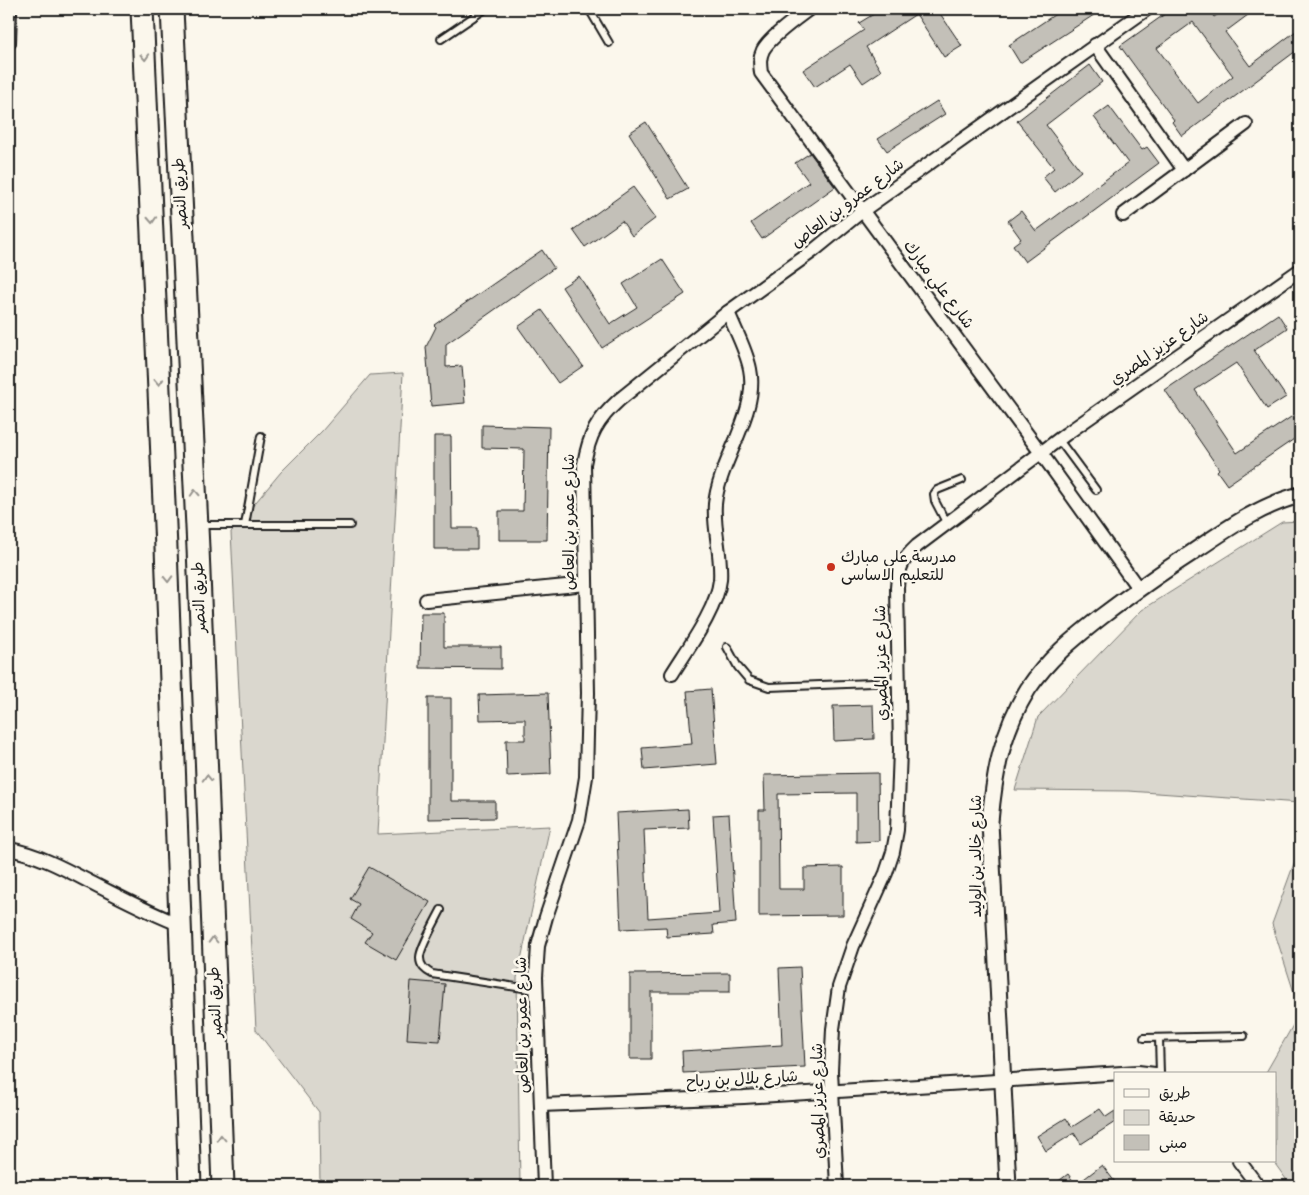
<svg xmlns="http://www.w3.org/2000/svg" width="1309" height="1195" font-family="'Indie Flower','Playpen Sans Arabic',sans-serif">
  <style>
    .park { fill: #dad7ce; stroke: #7b7a75 }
    .building { fill: #c3c0b8; stroke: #1c1c1c; fill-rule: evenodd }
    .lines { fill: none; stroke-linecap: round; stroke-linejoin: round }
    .service-casing { stroke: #1c1c1c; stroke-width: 10 }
    .minor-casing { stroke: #1c1c1c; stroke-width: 16 }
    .tertiary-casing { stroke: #1c1c1c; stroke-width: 19 }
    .trunk-casing { stroke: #1c1c1c; stroke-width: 25 }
    .service { stroke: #fbf7ec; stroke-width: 6 }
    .minor { stroke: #fbf7ec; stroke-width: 12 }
    .tertiary { stroke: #fbf7ec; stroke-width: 15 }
    .trunk { stroke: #fbf7ec; stroke-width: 21 }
    .oneway { stroke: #97948e }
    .poi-dot { fill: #c8321e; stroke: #fbf7ec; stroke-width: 2 }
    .labels { text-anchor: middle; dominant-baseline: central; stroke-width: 5; stroke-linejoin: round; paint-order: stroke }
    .street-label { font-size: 16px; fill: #1c1c1c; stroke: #fbf7ec }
    .poi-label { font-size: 16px; fill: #1c1c1c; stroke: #fbf7ec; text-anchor: start }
  </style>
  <rect width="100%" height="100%" fill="#fbf7ec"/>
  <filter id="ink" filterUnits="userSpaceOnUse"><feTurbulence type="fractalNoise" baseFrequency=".02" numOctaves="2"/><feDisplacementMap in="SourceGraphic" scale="10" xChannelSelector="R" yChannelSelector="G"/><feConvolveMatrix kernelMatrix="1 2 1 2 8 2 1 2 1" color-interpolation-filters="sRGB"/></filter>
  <g filter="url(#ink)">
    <g class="park">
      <polygon points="403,373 378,834 550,826 517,978 520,1186 320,1186 319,1112 256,1030 231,532 281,472 322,431 370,375"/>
      <polygon points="1300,521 1300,803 1129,791 1015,790 1038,717 1142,610 1282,522"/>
      <polygon points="1300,847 1300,1011 1272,924"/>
      <polygon points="1300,1013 1300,1186 1291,1186 1273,1161 1275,1161 1275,1074 1265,1074"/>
    </g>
    <g class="building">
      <polygon points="882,9 937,9 962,46 944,57 916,14 866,47 881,71 863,83 850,64 815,87 803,70 864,30 859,23"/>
      <polygon points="1063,9 1103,9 1020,63 1009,45"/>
      <path d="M1172,9H1208L1214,17L1226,9H1256L1225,32L1250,66L1300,28V48L1182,136L1172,122L1174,120L1120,46ZM1193,22L1233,76L1198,103L1157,48Z"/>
      <polygon points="1090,65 1102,82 1046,125 1081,171 1055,192 1043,177 1054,168 1017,121"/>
      <polygon points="937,101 945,114 887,151 878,139"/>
      <polygon points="1109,106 1142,150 1147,147 1159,163 1025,262 1013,245 1021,239 1008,221 1021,211 1036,231 1128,163 1094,117"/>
      <polygon points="646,122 688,189 670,199 629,133"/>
      <polygon points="810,153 835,187 762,239 751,223 809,182 795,163"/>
      <polygon points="633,187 656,218 632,236 622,221 585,247 573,230"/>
      <polygon points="542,250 554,268 446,344 446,367 462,366 465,403 431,406 426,347 436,327 434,325"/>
      <polygon points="662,259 685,294 602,348 562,287 579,276 610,324 637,307 623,284"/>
      <polygon points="542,310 583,366 558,383 518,327"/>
      <polygon points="1278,314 1287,328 1254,350 1286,397 1267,409 1236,363 1195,390 1237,453 1300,411 1300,435 1227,485 1217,471 1219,469 1165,390"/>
      <polygon points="482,425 549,427 547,540 499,540 499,511 523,511 524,449 482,448"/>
      <polygon points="434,436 451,436 452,528 477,528 477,549 434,549"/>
      <polygon points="421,613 444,613 444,647 501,647 501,669 420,668"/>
      <polygon points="711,689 717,764 644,770 642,748 692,744 687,691"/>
      <polygon points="548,693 551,774 507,776 506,740 525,740 525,719 480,720 479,695"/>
      <polygon points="428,698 451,698 451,801 495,801 495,818 428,819"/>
      <polygon points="873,705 874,739 834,741 833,706"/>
      <polygon points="878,773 879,841 856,842 856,793 778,794 779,889 804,889 804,868 843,867 843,915 759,916 759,810 765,810 764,775"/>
      <polygon points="688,809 689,828 644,830 648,918 719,913 713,815 729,814 736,923 713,925 714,934 667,937 666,927 621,929 616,813"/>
      <polygon points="369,867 430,902 396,960 365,942 372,932 351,919 359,904 350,899"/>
      <polygon points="800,967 805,1067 683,1073 682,1051 782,1045 779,968"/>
      <polygon points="730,973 730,992 651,992 651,1059 630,1059 630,974"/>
      <polygon points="411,981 445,984 440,1041 407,1039"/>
      <polygon points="1100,1109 1106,1117 1115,1111 1115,1122 1081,1144 1074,1133 1046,1151 1037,1136 1066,1118 1072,1127"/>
      <polygon points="1102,1165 1115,1182 1109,1186 1052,1186 1068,1174 1076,1185"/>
    </g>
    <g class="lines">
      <g class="service-casing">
        <g id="service">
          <polyline points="589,9 609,43"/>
          <polyline points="441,39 485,9"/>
          <polyline points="1059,440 1096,490"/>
          <polyline points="947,524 935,501 934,494 937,490 962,480"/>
          <polyline points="200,525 350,525"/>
          <polyline points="245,525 261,436"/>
          <polyline points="727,647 738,667 749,680 769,687 898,682"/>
          <path d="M441,910C436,920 419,950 420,958C420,966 425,970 432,974L536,990"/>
          <polyline points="1144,1038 1244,1036"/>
          <polyline points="1159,1038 1160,1074"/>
        </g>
      </g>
      <g class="minor-casing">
        <g id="minor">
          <path d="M809,9C797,18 770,37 763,50C759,58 760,65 761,73L1041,453L1138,588"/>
          <polyline points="9,43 10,9"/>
          <polyline points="1095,45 1184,170"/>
          <polyline points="1123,215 1246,124"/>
          <polyline points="426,600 586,584"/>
          <path d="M672,674C688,648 717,609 720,580C722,554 713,529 715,504C719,461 759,413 750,369C746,349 735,330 728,312"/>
          <path d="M9,849C37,854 65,869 90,882C120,897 149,913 181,925"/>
          <polyline points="541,1105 744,1097 1138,1072 1155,1074"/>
          <polyline points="1239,1161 1258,1186"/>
          <path d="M544,1186L536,977L538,946L546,917L579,820L586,777L588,693L584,464C589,435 597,420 619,400L728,312L813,251L862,211L1147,9"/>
          <path d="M837,1186L831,1071L833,1029L839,987L853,946L886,873L893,852L897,830L900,750L897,588C898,568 902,560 917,546L1066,434L1300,270"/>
        </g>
      </g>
      <g class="tertiary-casing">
        <path id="tertiary" d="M1008,1186L990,822C994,774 1002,731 1028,689C1048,659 1073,639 1101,617C1130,595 1159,574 1190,554C1224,531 1260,505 1300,495"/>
      </g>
      <g class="trunk-casing">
        <g id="trunk">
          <polyline points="142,9 166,548 190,1186"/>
          <polyline points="172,9 198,548 223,1186"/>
        </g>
      </g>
      <use href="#service" class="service"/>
      <use href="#minor" class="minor"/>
      <use href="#tertiary" class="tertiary"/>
      <use href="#trunk" class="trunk"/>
    </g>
    <defs><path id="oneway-chevron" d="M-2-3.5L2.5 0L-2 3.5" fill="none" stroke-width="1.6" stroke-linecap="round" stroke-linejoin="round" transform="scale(1.25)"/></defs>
    <g class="oneway">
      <use href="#oneway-chevron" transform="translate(145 57) rotate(87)"/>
      <use href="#oneway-chevron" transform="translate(152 220) rotate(87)"/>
      <use href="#oneway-chevron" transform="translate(159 382) rotate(87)"/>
      <use href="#oneway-chevron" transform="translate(195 493) rotate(-93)"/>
      <use href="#oneway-chevron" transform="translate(168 579) rotate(88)"/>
      <use href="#oneway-chevron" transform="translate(207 778) rotate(-92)"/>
      <use href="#oneway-chevron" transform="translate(213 940) rotate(-92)"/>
      <use href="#oneway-chevron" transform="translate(221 1138) rotate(-92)"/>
    </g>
  </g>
  <circle class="poi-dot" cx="831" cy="567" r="5"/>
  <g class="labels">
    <g class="street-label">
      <text transform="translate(181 193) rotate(-93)">طريق النصر</text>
      <text transform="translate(848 204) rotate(-37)">شارع عمرو بن العاص</text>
      <text transform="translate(938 285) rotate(53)">شارع علي مبارك</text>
      <text transform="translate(1160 349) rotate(-35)">شارع عزيز المصري</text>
      <text transform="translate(570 522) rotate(-90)">شارع عمرو بن العاص</text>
      <text transform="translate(200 597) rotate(-92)">طريق النصر</text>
      <text transform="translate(882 663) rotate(-91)">شارع عزيز المصري</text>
      <text transform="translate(977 856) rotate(-90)">شارع خالد بن الوليد</text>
      <text transform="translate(216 1002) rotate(-92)">طريق النصر</text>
      <text transform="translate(523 1025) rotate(-91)">شارع عمرو بن العاص</text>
      <text transform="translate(742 1080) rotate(-3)">شارع بلال بن رباح</text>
      <text transform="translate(819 1101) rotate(-91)">شارع عزيز المصري</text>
    </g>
    <g class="poi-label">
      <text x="841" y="558">مدرسة على مبارك<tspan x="841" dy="18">للتعليم الاساسى</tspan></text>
    </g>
  </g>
  <rect width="1309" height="1195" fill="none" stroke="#fbf7ec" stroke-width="30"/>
  <rect x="15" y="15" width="1279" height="1165" fill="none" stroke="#1c1c1c" stroke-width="2" filter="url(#ink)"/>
  <rect x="1114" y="1072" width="162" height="90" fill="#fbf7ec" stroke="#a29f99"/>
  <rect x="1124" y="1089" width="25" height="8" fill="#fbf7ec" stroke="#a29f99"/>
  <text x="1159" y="1098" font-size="15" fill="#1c1c1c">طريق</text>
  <rect x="1124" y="1110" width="25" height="15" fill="#dad7ce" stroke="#a29f99"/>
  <text x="1159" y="1122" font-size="15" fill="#1c1c1c">حديقة</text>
  <rect x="1124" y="1135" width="25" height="15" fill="#c3c0b8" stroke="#a29f99"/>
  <text x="1159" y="1148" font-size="15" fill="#1c1c1c">مبنى</text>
</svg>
